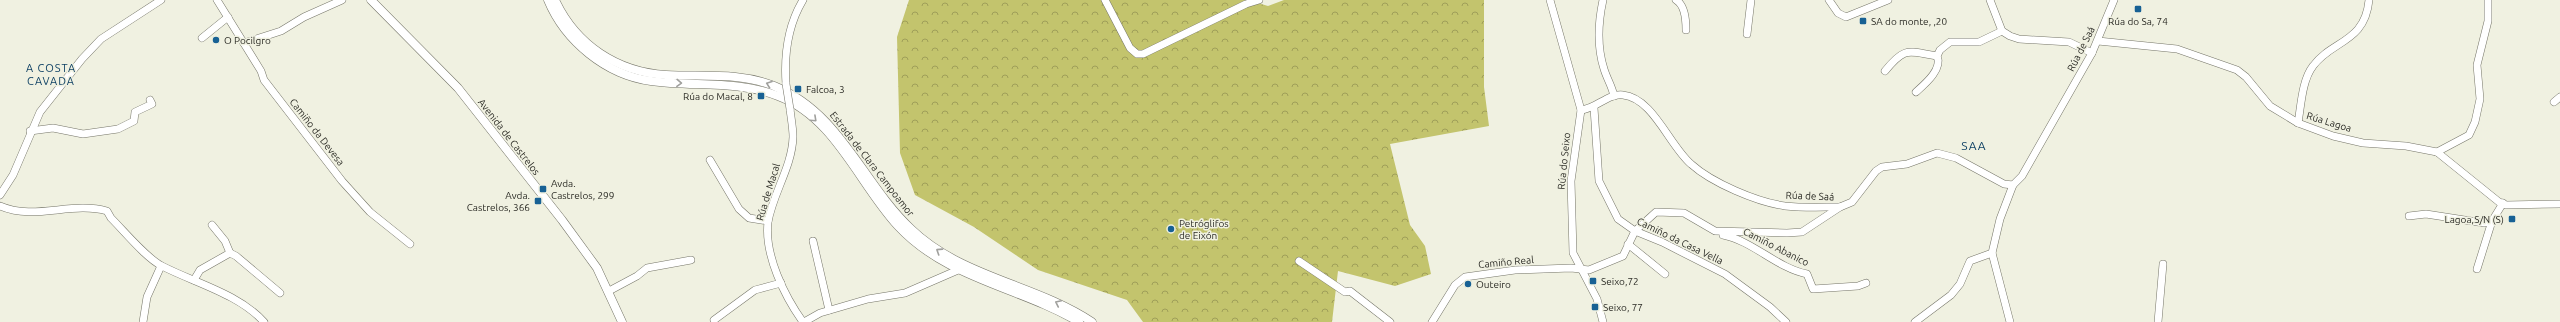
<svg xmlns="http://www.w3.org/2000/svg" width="2560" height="322" font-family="Ubuntu,sans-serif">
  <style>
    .forest { fill: url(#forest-crowns) }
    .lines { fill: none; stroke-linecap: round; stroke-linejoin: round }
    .minor-casing { stroke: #757568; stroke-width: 8 }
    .major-casing { stroke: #757568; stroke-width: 9 }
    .minor { stroke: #fff; stroke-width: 7 }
    .major { stroke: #fff; stroke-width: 8 }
    .minor-bridge-casing { stroke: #757568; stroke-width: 8; stroke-linecap: butt }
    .minor-bridge { stroke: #fff; stroke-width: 7 }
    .oneway { stroke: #a0a09d }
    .poi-dot { fill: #186194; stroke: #f0f1e1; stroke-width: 1.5 }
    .labels { text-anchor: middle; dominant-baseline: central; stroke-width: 3; stroke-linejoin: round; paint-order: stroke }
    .poi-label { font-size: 10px; fill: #2b2b25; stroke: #f0f1e1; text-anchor: start }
    .street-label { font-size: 10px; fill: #2b2b25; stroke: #f0f1e1 }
    .neighbourhood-label { font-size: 11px; letter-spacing: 1px; fill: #0f4164; stroke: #f0f1e1 }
    .quarter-label { font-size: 12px; letter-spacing: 1px; fill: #0f4164; stroke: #f0f1e1 }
  </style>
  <defs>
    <pattern id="forest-crowns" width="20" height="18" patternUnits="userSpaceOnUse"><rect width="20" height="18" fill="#c3c46d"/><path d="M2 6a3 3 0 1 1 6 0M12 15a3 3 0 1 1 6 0" fill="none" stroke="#9f9f59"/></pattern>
  </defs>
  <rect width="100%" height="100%" fill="#f0f1e1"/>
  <polygon class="forest" points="909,0 1248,0 1268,6 1284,0 1484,0 1484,87 1489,126 1390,144 1410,225 1425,246 1431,274 1395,286 1338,271 1332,322 1143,322 1127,300 1038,270 974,227 915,195 900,153 897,37"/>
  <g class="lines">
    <g class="minor-casing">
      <g id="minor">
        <polyline points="217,0 261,71 264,80 342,181 370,212 410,244"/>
        <polyline points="1105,0 1130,48 1137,54 1143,54 1246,4 1259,0"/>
        <polyline points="1550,0 1581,110 1571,181 1573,253 1597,299 1603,322"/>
        <path d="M1603,0C1598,23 1597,47 1604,69C1607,79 1612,86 1614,96"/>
        <path d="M1676,0C1685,5 1686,21 1686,30"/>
        <polyline points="1829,0 1838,13 1846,17 1888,0"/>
        <polyline points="1990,0 2002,31 2010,36 2019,39 2069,42 2092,53"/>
        <polyline points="1747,34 1751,0"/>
        <polyline points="202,38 228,17"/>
        <polyline points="2098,41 2177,49 2237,70 2246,77 2270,106 2298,123 2333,136 2363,143 2406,146 2437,152 2499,202 2506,205 2560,204"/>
        <polyline points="244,43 281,31 304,17 342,0"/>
        <path d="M1885,71C1906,45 1909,52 1937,56L1940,50L1950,42H1979L2002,31"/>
        <path d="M786,84C784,55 788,25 803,0"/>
        <path d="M1916,92C1925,84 1943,69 1937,56"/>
        <polyline points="2554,102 2560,97"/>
        <polyline points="1594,108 1599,181 1618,219 1635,231 1662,242 1725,274 1770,307 1786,322"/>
        <path d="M790,109C791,118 793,128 793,137C792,167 773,193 768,222C764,255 785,297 803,322"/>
        <path d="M1581,110C1596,109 1608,93 1623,95C1653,98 1669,145 1691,164C1712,183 1757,202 1785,206C1803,208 1822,207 1840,207L1852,202L1876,171L1882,167L1907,164L1937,153L1956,158L2004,184L2013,185L2022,176L2092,53L2114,0"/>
        <path d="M2298,123C2301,106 2302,80 2313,66C2332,40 2365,43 2369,0"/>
        <polyline points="30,131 53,128 83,134 118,129 134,121 135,112 152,104 150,100"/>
        <polyline points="2437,152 2469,135 2475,122 2480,99 2477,65 2488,21 2488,0"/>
        <polyline points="710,160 739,209 749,218 768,221"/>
        <polyline points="0,195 13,175 40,112 82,59 101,39 161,0"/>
        <path d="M0,206C34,221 72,201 107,211L111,218C125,232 146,258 162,266C195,283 239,294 264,322"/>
        <polyline points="2409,216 2426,214 2484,223 2492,221"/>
        <polyline points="212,225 225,241 230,253"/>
        <path d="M1723,235C1753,241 1777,268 1807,274L1813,289L1858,286L1866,283"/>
        <polyline points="813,241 829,310"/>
        <polyline points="1628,244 1665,274"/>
        <polyline points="1299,261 1345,292 1350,291 1390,322"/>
        <polyline points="2477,269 2492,221 2503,203"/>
        <polyline points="194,280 200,270 230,253 236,256 280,293"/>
        <polyline points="609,291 637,276 647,268 691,260"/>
        <polyline points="714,320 755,290 781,283"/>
        <polyline points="143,322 147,297 161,266"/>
        <polyline points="804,322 820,313 868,299 905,293 958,270"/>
        <polyline points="1432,322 1455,285 1465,277 1515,270 1571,268 1589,270 1623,256 1635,231 1656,212 1684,213 1715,231 1787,233 1802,232 1840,207"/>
        <polyline points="1915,322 1951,295 1960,284 1970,261 1992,253"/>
        <polyline points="2010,322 1992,253 2000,219 2013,185"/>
        <polyline points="2158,322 2163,264"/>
      </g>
    </g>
    <g class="major-casing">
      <g id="major">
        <polyline points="371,0 458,88 562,220 597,268 622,322"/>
        <path d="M548,0C565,41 606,75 651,81C694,87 737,80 778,96C835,117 859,184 898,226C947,279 1020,287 1079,322"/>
        <path d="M555,0C576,45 617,72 666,75C702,77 740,72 774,86C841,113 862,183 911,229C962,278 1035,284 1092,322"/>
      </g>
    </g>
    <use href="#minor" class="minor"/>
    <use href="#major" class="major"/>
    <g class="minor-bridge-casing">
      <polyline id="minor-bridge" points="786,84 790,109"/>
    </g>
    <use href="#minor-bridge" class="minor-bridge"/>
  </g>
  <defs><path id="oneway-chevron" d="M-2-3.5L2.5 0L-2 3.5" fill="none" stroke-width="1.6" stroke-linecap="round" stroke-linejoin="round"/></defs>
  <g class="oneway">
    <use href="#oneway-chevron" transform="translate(679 83) rotate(2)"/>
    <use href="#oneway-chevron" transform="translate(769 84) rotate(-160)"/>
    <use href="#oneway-chevron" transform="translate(814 119) rotate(43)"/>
    <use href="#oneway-chevron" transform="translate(939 251) rotate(-147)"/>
    <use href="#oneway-chevron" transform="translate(1058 303) rotate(-155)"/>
  </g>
  <g class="poi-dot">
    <rect x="2134" y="5" width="8" height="8" rx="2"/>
    <rect x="1859" y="17" width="8" height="8" rx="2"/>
    <circle cx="216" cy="40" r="4"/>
    <rect x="794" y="85" width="8" height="8" rx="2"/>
    <rect x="757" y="92" width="8" height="8" rx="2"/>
    <rect x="539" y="185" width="8" height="8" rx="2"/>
    <rect x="534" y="197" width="8" height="8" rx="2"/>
    <rect x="2508" y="215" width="8" height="8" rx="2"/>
    <circle cx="1171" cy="229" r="4"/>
    <rect x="1589" y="277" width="8" height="8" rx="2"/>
    <circle cx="1468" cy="284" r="4"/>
    <rect x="1591" y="303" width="8" height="8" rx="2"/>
  </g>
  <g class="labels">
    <g class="poi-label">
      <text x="1871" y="21">SA do monte, ,20</text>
      <text x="2138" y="21" text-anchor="middle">Rúa do Sa, 74</text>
      <text x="224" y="40">O Pocilgro</text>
      <text x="806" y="89">Falcoa, 3</text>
      <text x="753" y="96" text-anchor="end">Rúa do Macal, 8</text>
      <text x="551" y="183">Avda.<tspan x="551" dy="12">Castrelos, 299</tspan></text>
      <text x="530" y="195" text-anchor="end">Avda.<tspan x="530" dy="12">Castrelos, 366</tspan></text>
      <text x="2504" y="219" text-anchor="end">Lagoa,S/N (S)</text>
      <text x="1179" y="223">Petróglifos<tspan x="1179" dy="12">de Eixón</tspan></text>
      <text x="1601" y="281">Seixo,72</text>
      <text x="1476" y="284">Outeiro</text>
      <text x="1603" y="307">Seixo, 77</text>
    </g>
    <g class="street-label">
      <text transform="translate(2081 49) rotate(-63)">Rúa de Saá</text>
      <text transform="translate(2329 122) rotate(17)">Rúa Lagoa</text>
      <text transform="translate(317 132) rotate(52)">Camiño da Devesa</text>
      <text transform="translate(509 137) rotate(52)">Avenida de Castrelos</text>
      <text transform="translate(1564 161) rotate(-84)">Rúa do Seixo</text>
      <text transform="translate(872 164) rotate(52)">Estrada de Clara Campoamor</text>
      <text transform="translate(768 192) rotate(-73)">Rúa de Macal</text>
      <text transform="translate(1810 196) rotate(2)">Rúa de Saá</text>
      <text transform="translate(1680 241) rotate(26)">Camiño da Casa Vella</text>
      <text transform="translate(1776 247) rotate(27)">Camiño Abanico</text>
      <text transform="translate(1506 262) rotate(-5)">Camiño Real</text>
    </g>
    <g class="neighbourhood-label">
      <text x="51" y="68">A COSTA<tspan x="51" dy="13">CAVADA</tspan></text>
    </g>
    <g class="quarter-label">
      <text x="1974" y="145">SAA</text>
    </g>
  </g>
</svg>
